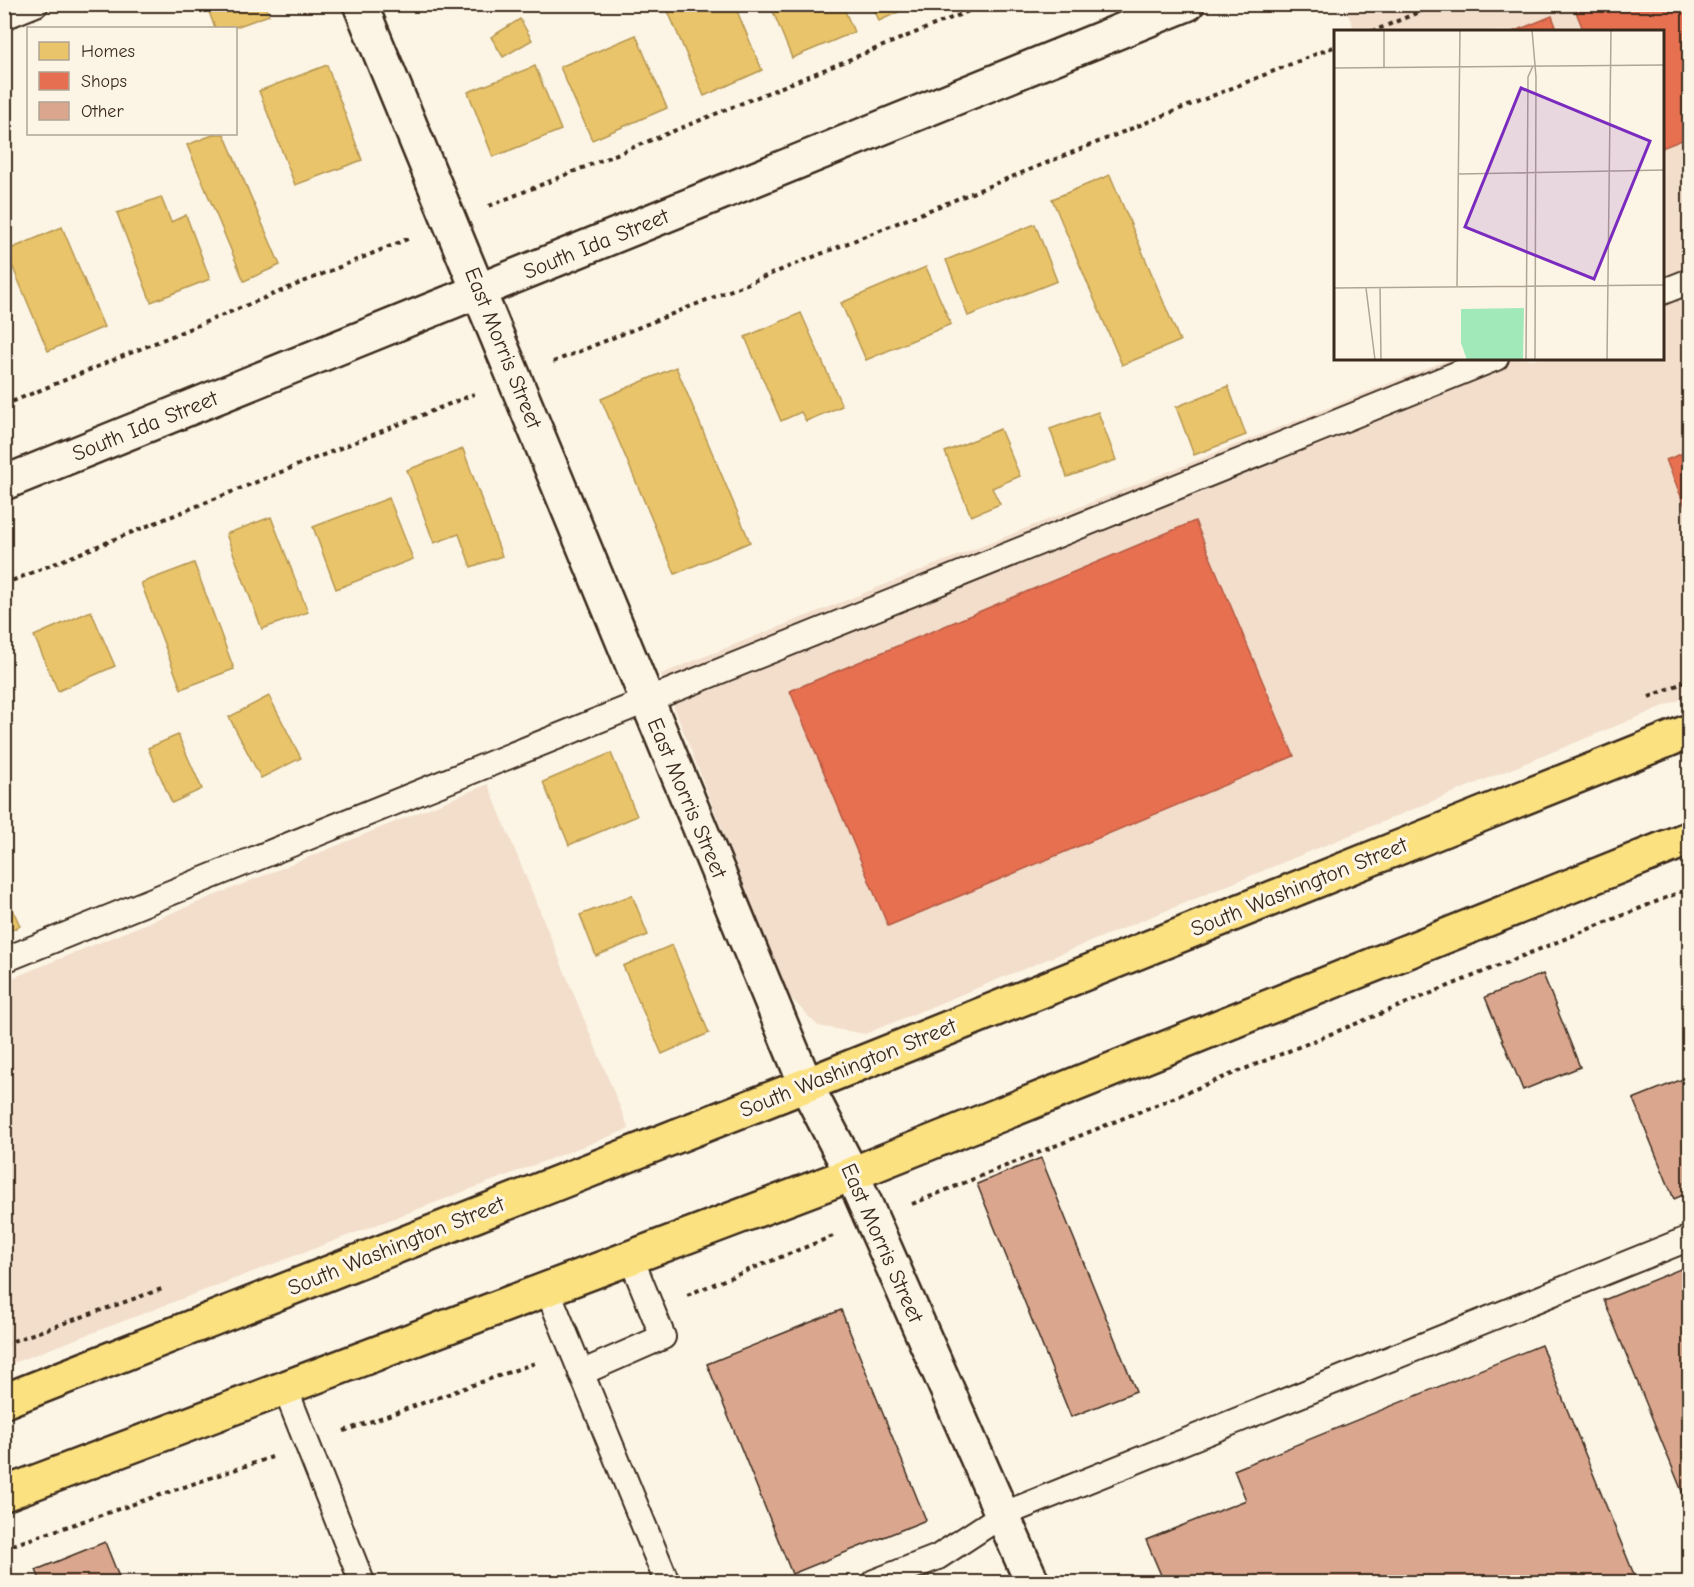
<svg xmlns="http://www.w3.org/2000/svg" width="1694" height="1587" font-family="'Comic Neue',sans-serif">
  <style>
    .built { fill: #f2decb }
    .homes { fill: #e9c46a; stroke: #b59653; stroke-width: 1.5 }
    .shops { fill: #e76f51; stroke: #b35a42; stroke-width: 1.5 }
    .building { fill: #daa78e; stroke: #3b2a1e; stroke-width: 1.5 }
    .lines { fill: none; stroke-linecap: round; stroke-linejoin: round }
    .lane-casing { stroke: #3b2a1e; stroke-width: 28 }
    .street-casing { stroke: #3b2a1e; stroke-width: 38 }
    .primary-casing { stroke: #3b2a1e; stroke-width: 38 }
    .path { stroke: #3b2a1e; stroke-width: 4; stroke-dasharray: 4.5 4.5; stroke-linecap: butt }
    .lane { stroke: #fcf5e5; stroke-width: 24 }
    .street { stroke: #fcf5e5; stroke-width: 33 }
    .primary { stroke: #fbe180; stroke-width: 33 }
    .labels { text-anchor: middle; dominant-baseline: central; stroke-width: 6; stroke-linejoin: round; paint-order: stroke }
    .street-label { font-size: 22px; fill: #3b2a1e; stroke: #fcf5e5 }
    .inset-road { fill: none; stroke: #afa495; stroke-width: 1.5 }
    .view { fill: #7b2cbf; fill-opacity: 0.15; stroke: #7b2cbf; stroke-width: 3 }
    .inset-edge { fill: none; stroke: #3b2a1e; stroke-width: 3 }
  </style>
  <rect width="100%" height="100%" fill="#fcf5e5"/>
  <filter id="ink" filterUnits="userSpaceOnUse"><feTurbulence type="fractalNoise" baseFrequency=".0167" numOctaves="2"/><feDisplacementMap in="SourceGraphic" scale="12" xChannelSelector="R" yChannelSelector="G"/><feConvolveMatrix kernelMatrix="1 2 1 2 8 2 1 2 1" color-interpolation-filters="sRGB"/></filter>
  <g filter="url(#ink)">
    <g class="built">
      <polygon points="1344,5 1689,5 1689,696 865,1034 818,1026 786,993 661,674 1450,359 1662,358 1662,32 1355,31"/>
      <polygon points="488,784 629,1129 5,1366 5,981"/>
    </g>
    <g class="homes">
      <polygon points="206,4 265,4 269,15 233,28 215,28"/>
      <polygon points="665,4 734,4 762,70 704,96"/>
      <polygon points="770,4 842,4 854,32 792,58"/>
      <polygon points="872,4 916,4 879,21"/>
      <polygon points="520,19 532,40 503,57 491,37"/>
      <polygon points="636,35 667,108 592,140 560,67"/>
      <polygon points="327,65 362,160 295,185 259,91"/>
      <polygon points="535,66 561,130 493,157 468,92"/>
      <polygon points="215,134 224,134 280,265 244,281 187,145"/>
      <polygon points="1110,175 1180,341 1122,365 1052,199"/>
      <polygon points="161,197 171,222 186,215 210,279 151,302 117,213"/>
      <polygon points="1035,224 1057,281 968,316 946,260"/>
      <polygon points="62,227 104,327 48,351 6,251"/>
      <polygon points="926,267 951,324 866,360 841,303"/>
      <polygon points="801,313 842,406 806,421 801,412 781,421 745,337"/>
      <polygon points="676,367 750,542 675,574 601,399"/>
      <polygon points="1228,386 1246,435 1194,455 1176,407"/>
      <polygon points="1098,412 1116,460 1067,477 1050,429"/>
      <polygon points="1000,429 1020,476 992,488 1000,504 971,516 945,452"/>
      <polygon points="463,449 502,556 471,567 459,534 434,543 407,470"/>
      <polygon points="389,498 413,559 336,589 313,527"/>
      <polygon points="271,517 308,612 262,629 226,534"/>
      <polygon points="194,563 234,669 181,689 141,583"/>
      <polygon points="91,611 115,666 58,691 34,636"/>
      <polygon points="269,696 301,758 261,778 229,717"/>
      <polygon points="178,735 202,789 172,803 148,748"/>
      <polygon points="611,753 637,816 569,845 543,782"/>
      <polygon points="4,889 20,926 4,933"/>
      <polygon points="632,895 648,935 596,956 580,915"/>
      <polygon points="672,945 709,1033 662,1054 623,966"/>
    </g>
    <g class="shops">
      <polygon points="1581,4 1690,4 1690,137 1662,148 1662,32 1584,32 1574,7"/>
      <polygon points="1552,16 1558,32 1513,32"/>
      <polygon points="1690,450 1690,518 1666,460"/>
      <polygon points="1195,521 1294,756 888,926 790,691"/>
    </g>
    <g class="building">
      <polygon points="1543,974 1580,1067 1523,1090 1485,997"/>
      <polygon points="1690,1076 1690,1192 1674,1199 1633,1099"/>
      <polygon points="1041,1158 1136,1391 1071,1417 977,1184"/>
      <polygon points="1690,1265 1690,1511 1604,1300"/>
      <polygon points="841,1310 926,1520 792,1574 707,1364"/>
      <polygon points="1541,1345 1637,1582 1164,1582 1146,1540 1246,1500 1234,1470"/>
      <polygon points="105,1542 121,1582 41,1582 36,1570"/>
      <polygon points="929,1577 932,1582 915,1582"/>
    </g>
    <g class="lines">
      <g class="lane-casing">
        <g id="lane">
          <polyline points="4,17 36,4"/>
          <polyline points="1662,292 1690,281"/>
          <polyline points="4,960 1496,358"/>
          <polyline points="547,1289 667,1582"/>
          <polyline points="581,1373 663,1337 631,1258"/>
          <polyline points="285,1388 362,1582"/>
          <polyline points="874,1582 938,1557 1002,1515 1690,1238"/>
        </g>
      </g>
      <g class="street-casing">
        <g id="street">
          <polyline points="360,4 806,1085 852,1174 1032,1582"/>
          <polyline points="4,483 1187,4"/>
        </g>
      </g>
      <g class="primary-casing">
        <g id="primary">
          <polyline points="4,1401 806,1085 1690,731"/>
          <polyline points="4,1494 852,1174 1690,838"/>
        </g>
      </g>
      <g class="path">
        <polyline points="1371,32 1438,4"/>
        <polyline points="489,206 986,4"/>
        <polyline points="553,362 1336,46"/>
        <polyline points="4,405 410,238"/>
        <polyline points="4,584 474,394"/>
        <polyline points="1649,697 1690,680"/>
        <polyline points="912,1204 1690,888"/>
        <polyline points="687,1295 833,1236"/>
        <polyline points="4,1344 162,1289"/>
        <polyline points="344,1431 535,1363"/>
        <polyline points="4,1548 272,1457"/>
      </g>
      <use href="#lane" class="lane"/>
      <use href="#street" class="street"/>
      <use href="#primary" class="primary"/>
    </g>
  </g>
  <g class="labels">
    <g class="street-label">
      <text transform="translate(596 244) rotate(-22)">South Ida Street</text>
      <text transform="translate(503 348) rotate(68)">East Morris Street</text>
      <text transform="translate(145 426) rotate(-22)">South Ida Street</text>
      <text transform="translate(687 798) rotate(67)">East Morris Street</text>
      <text transform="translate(1299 887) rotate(-22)">South Washington Street</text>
      <text transform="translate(848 1068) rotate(-22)">South Washington Street</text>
      <text transform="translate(882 1243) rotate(66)">East Morris Street</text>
      <text transform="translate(396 1246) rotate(-22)">South Washington Street</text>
    </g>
  </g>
  <g transform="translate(1334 30)">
    <rect width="330" height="330" fill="#fcf5e5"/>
    <path d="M190,278L189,330H133L127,313V279Z" fill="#a1e9b8"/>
    <path class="inset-road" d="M50,0V37M198,0L202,47L201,330M0,38L330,35M125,144L330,140M123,256L126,0M46,257L47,330M0,258L330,255M32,258L41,330M192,330L194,47L199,36M273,330L277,0"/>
    <path class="view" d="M187,58L316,111L260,249L131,197Z"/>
    <rect width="330" height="330" class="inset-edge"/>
  </g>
  <rect width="1694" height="1587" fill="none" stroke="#fcf5e5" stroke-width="24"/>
  <rect x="12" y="12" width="1670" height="1563" fill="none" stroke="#3b2a1e" stroke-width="2" filter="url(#ink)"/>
  <rect x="27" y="27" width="210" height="108" fill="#fcf5e5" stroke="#afa495" stroke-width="1.5"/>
  <rect x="39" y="42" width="30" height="18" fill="#e9c46a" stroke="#afa495" stroke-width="1.5"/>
  <text x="81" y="57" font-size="18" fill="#3b2a1e">Homes</text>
  <rect x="39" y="72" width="30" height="18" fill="#e76f51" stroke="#afa495" stroke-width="1.5"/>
  <text x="81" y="87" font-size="18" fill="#3b2a1e">Shops</text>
  <rect x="39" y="102" width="30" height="18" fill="#daa78e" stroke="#afa495" stroke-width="1.5"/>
  <text x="81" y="117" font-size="18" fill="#3b2a1e">Other</text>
</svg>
